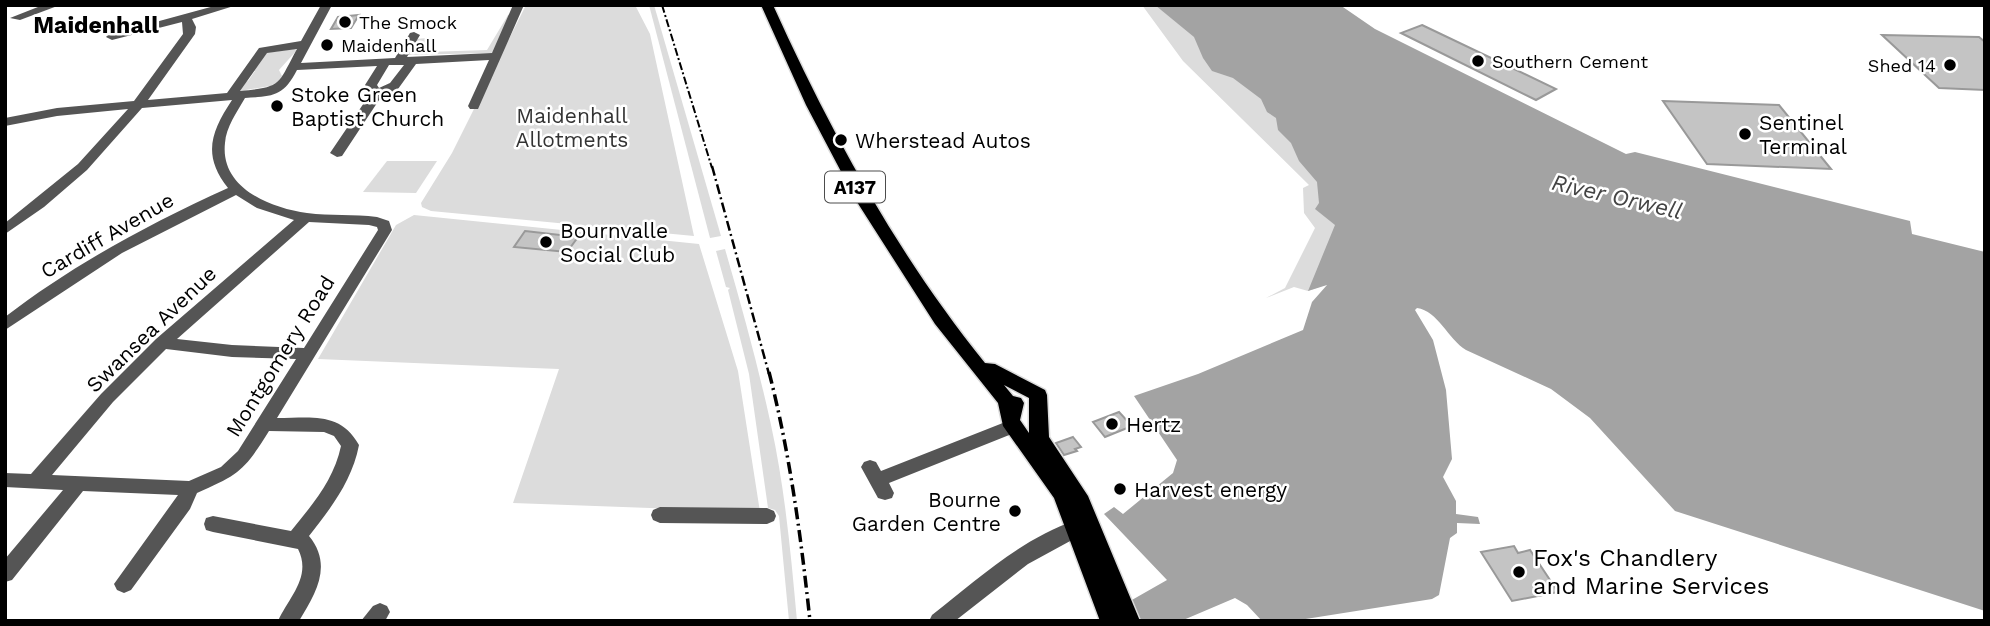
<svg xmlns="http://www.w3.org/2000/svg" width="1990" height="626" font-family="'Work Sans',sans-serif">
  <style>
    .green { fill: #dcdcdc }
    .water { fill: #a3a3a3 }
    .building { fill: #c4c4c4; stroke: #999; stroke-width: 2 }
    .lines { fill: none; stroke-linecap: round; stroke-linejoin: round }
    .major-casing { stroke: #dbdbdb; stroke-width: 3 }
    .minor { fill: #555; fill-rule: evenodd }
    .major { fill: #000; fill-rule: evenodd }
    .rail-far2 { stroke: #000; stroke-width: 2; stroke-dasharray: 8 2.5 2 2.5; stroke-linecap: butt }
    .rail-far1 { stroke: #000; stroke-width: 2.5; stroke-dasharray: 10 3.5 2 3.5; stroke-linecap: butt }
    .rail { stroke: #000; stroke-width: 3.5; stroke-dasharray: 12 4.5 2 4.5; stroke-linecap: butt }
    .poi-dot { fill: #000; stroke: #fff; stroke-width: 2.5 }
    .labels { text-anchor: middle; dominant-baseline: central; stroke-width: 5; stroke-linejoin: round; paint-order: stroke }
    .far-poi-label { font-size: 18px; fill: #000; stroke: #fff; text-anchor: start }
    .shield { fill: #fff; stroke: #4c4c4c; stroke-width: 2 }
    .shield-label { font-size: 19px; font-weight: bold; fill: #000 }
    .poi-label { font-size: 21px; fill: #000; stroke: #fff; text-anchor: start }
    .park-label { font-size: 21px; fill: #333; stroke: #fff }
    .street-label { font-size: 21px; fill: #000; stroke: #fff }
    .far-district-label { font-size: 23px; font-weight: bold; fill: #000; stroke: #fff }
    .water-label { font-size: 23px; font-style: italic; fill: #444; stroke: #fff }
    .near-poi-label { font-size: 24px; fill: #000; stroke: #fff; text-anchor: start }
  </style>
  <rect width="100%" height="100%" fill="#fff"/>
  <g class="green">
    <polygon points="526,5 635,5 650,34 694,236 431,211 422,207 421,203 452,153"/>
    <polygon points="649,5 654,5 721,236 710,238"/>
    <polygon points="1142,5 1162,5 1263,85 1338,217 1328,284 1308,291 1294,287 1266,298 1285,288 1315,228 1304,213 1303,188 1309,185 1183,61"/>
    <polygon points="508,15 514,15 495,52 491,53 406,55 416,39 427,38 422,51 427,52 487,50"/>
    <polygon points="294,49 297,50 279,70 282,76 276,85 240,91 244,82 248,81 255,71 250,71 264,53"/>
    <polygon points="387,161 437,161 416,193 363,192"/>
    <polygon points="414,215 699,244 738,371 760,512 513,503 559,369 318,359 396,225"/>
    <path d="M725,249C742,308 758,365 771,425C785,489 791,555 797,621H789L779,516L775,510L768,508L749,374L728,290L730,288L726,287L716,251Z"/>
  </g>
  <path class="water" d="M1155,5H1340L1375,29L1626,154L1635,152L1910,221L1912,234L1985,252V611L1675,511L1590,418L1551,389L1466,350C1448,339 1438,311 1417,308L1415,310L1433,340L1446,390L1452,459L1443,477L1456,501V514L1478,517L1480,524L1457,523V533L1450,538L1439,595L1432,599L1293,621H1262L1247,605L1235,598L1181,621H1095L1167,580L1104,514L1114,507L1123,514L1173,473L1177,460L1134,396L1198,374L1303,330L1312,302L1327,285L1308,291L1335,225L1315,209L1319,203L1317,182L1299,161L1291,143L1278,130L1276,118L1267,112L1261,99L1233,78L1212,71L1203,58L1194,37Z"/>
  <g class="building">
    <polygon points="359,15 351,28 331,29 338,17"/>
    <polygon points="1422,25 1556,89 1536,100 1401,33"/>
    <polygon points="1882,35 1979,37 1985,42 1985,90 1939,88"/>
    <polygon points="1663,101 1779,105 1831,169 1707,164"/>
    <polygon points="525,231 578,237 567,252 514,247"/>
    <polygon points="1119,412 1132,426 1105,437 1093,422"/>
    <polygon points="1073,437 1081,447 1075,449 1077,451 1064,455 1056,443"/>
    <polygon points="1514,546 1518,553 1530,550 1558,592 1512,601 1481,552"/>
  </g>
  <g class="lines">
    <g class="major-casing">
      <path id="major" d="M761,5H773C831,133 897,254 985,363L995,364L1045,390L1047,395L1049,437L1088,496L1140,621H1100L1054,498L1003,426L998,403L935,324L857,202L806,105ZM1004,385L1029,398V433L1020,420L1024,403L1021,398L1013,396Z"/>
    </g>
    <g class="minor">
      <polygon points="43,5 60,5 20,20 10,18"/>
      <path d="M218,5H237L192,19L196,27L195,34L148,100L227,93L259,48L301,41L321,5H332L301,63L395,58L410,33L414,32L420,35L407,57L492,53L513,5H524L478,109H470L468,106L489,60L416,64L398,89L381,97L342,156L337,157L330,153L370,94L365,85L377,66L297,70C283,97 273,96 245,98C237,112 226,127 225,143C220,187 269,208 307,213C330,216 354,214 377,217L389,221L392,230L277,418C311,418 340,411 359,445C352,481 331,508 309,536C333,565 316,593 299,621H278C289,597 312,577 298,549L213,532L206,530L204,524L206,518L213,516L291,531C312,505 334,480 341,446L334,436L324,432L269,431C244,471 240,474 197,493L190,509L131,590L124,593L117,590L114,584L178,495L83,491L12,580L5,582V559L63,490L5,487V473L31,474L101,394L156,339L294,220L257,208L236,195L122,253L5,330V317C74,264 149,224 228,188C202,155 211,132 232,100L142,108L87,170L44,207L5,234V223L78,164L128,109L57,116L5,126V118L57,108L134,101L183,34L182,22L112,40L106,37L108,35ZM297,49C277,85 283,87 240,91L267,53ZM389,65H404L390,83L379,88L377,85ZM309,222L369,225L377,227L378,230L304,348L232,345L177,339ZM166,349L232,357L296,359L238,451L221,467L189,481L52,475L113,402Z"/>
      <polygon points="1013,419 1019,421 1022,426 1019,431 889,483 894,493 892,498 885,500 878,498 861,467 864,462 870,460 876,462 881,471"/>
      <polygon points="660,507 767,508 774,511 776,516 774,521 767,524 660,523 653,520 651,515 653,510"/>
      <path d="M1076,520L1083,522L1086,528L1083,534L1028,564L955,621H929L932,615C977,580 1021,539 1076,520Z"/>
      <polygon points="380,603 387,606 390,612 385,621 361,621 373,606"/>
    </g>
    <use href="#major" class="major"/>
    <polyline class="rail-far2" points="662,5 712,168"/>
    <polyline class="rail-far1" points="712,166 769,374"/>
    <path class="rail" d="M769,372C790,454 801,537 810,621"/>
  </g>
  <g class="poi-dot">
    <circle cx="345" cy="22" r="7"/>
    <circle cx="327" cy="45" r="7"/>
    <circle cx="1478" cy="61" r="7"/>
    <circle cx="1950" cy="65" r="7"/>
    <circle cx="277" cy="106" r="7"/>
    <circle cx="1745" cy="134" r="7"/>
    <circle cx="841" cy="140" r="7"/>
    <circle cx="546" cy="242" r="7"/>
    <circle cx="1112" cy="424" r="7"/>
    <circle cx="1120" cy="489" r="7"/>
    <circle cx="1015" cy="511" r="7"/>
    <circle cx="1519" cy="572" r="7"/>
  </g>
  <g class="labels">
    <g class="far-poi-label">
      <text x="359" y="22">The Smock</text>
      <text x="341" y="45">Maidenhall</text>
      <text x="1492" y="61">Southern Cement</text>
      <text x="1936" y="65" text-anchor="end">Shed 14</text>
    </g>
    <rect class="shield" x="825" y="171.5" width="60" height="31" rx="5"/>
    <g class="shield-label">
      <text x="855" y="187">A137</text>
    </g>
    <g class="poi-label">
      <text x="291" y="94">Stoke Green<tspan x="291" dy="24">Baptist Church</tspan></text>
      <text x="1759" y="122">Sentinel<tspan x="1759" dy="24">Terminal</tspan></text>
      <text x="855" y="140">Wherstead Autos</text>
      <text x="560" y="230">Bournvalle<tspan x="560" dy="24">Social Club</tspan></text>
      <text x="1126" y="424">Hertz</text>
      <text x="1134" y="489">Harvest energy</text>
      <text x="1001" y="499" text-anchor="end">Bourne<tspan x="1001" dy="24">Garden Centre</tspan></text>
    </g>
    <g class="park-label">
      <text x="572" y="115">Maidenhall<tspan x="572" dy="24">Allotments</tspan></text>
    </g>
    <g class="street-label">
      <text transform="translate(107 235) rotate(-30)">Cardiff Avenue</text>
      <text transform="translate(151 329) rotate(-44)">Swansea Avenue</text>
      <text transform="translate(280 356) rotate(-58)">Montgomery Road</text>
    </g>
    <g class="far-district-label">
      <text x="96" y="25">Maidenhall</text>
    </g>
    <g class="water-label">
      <text transform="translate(1617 197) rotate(13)">River Orwell</text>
    </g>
    <g class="near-poi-label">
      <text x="1533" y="558">Fox's Chandlery<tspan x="1533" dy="28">and Marine Services</tspan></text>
    </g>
  </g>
  <rect width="1990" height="626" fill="none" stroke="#000000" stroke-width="14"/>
</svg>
